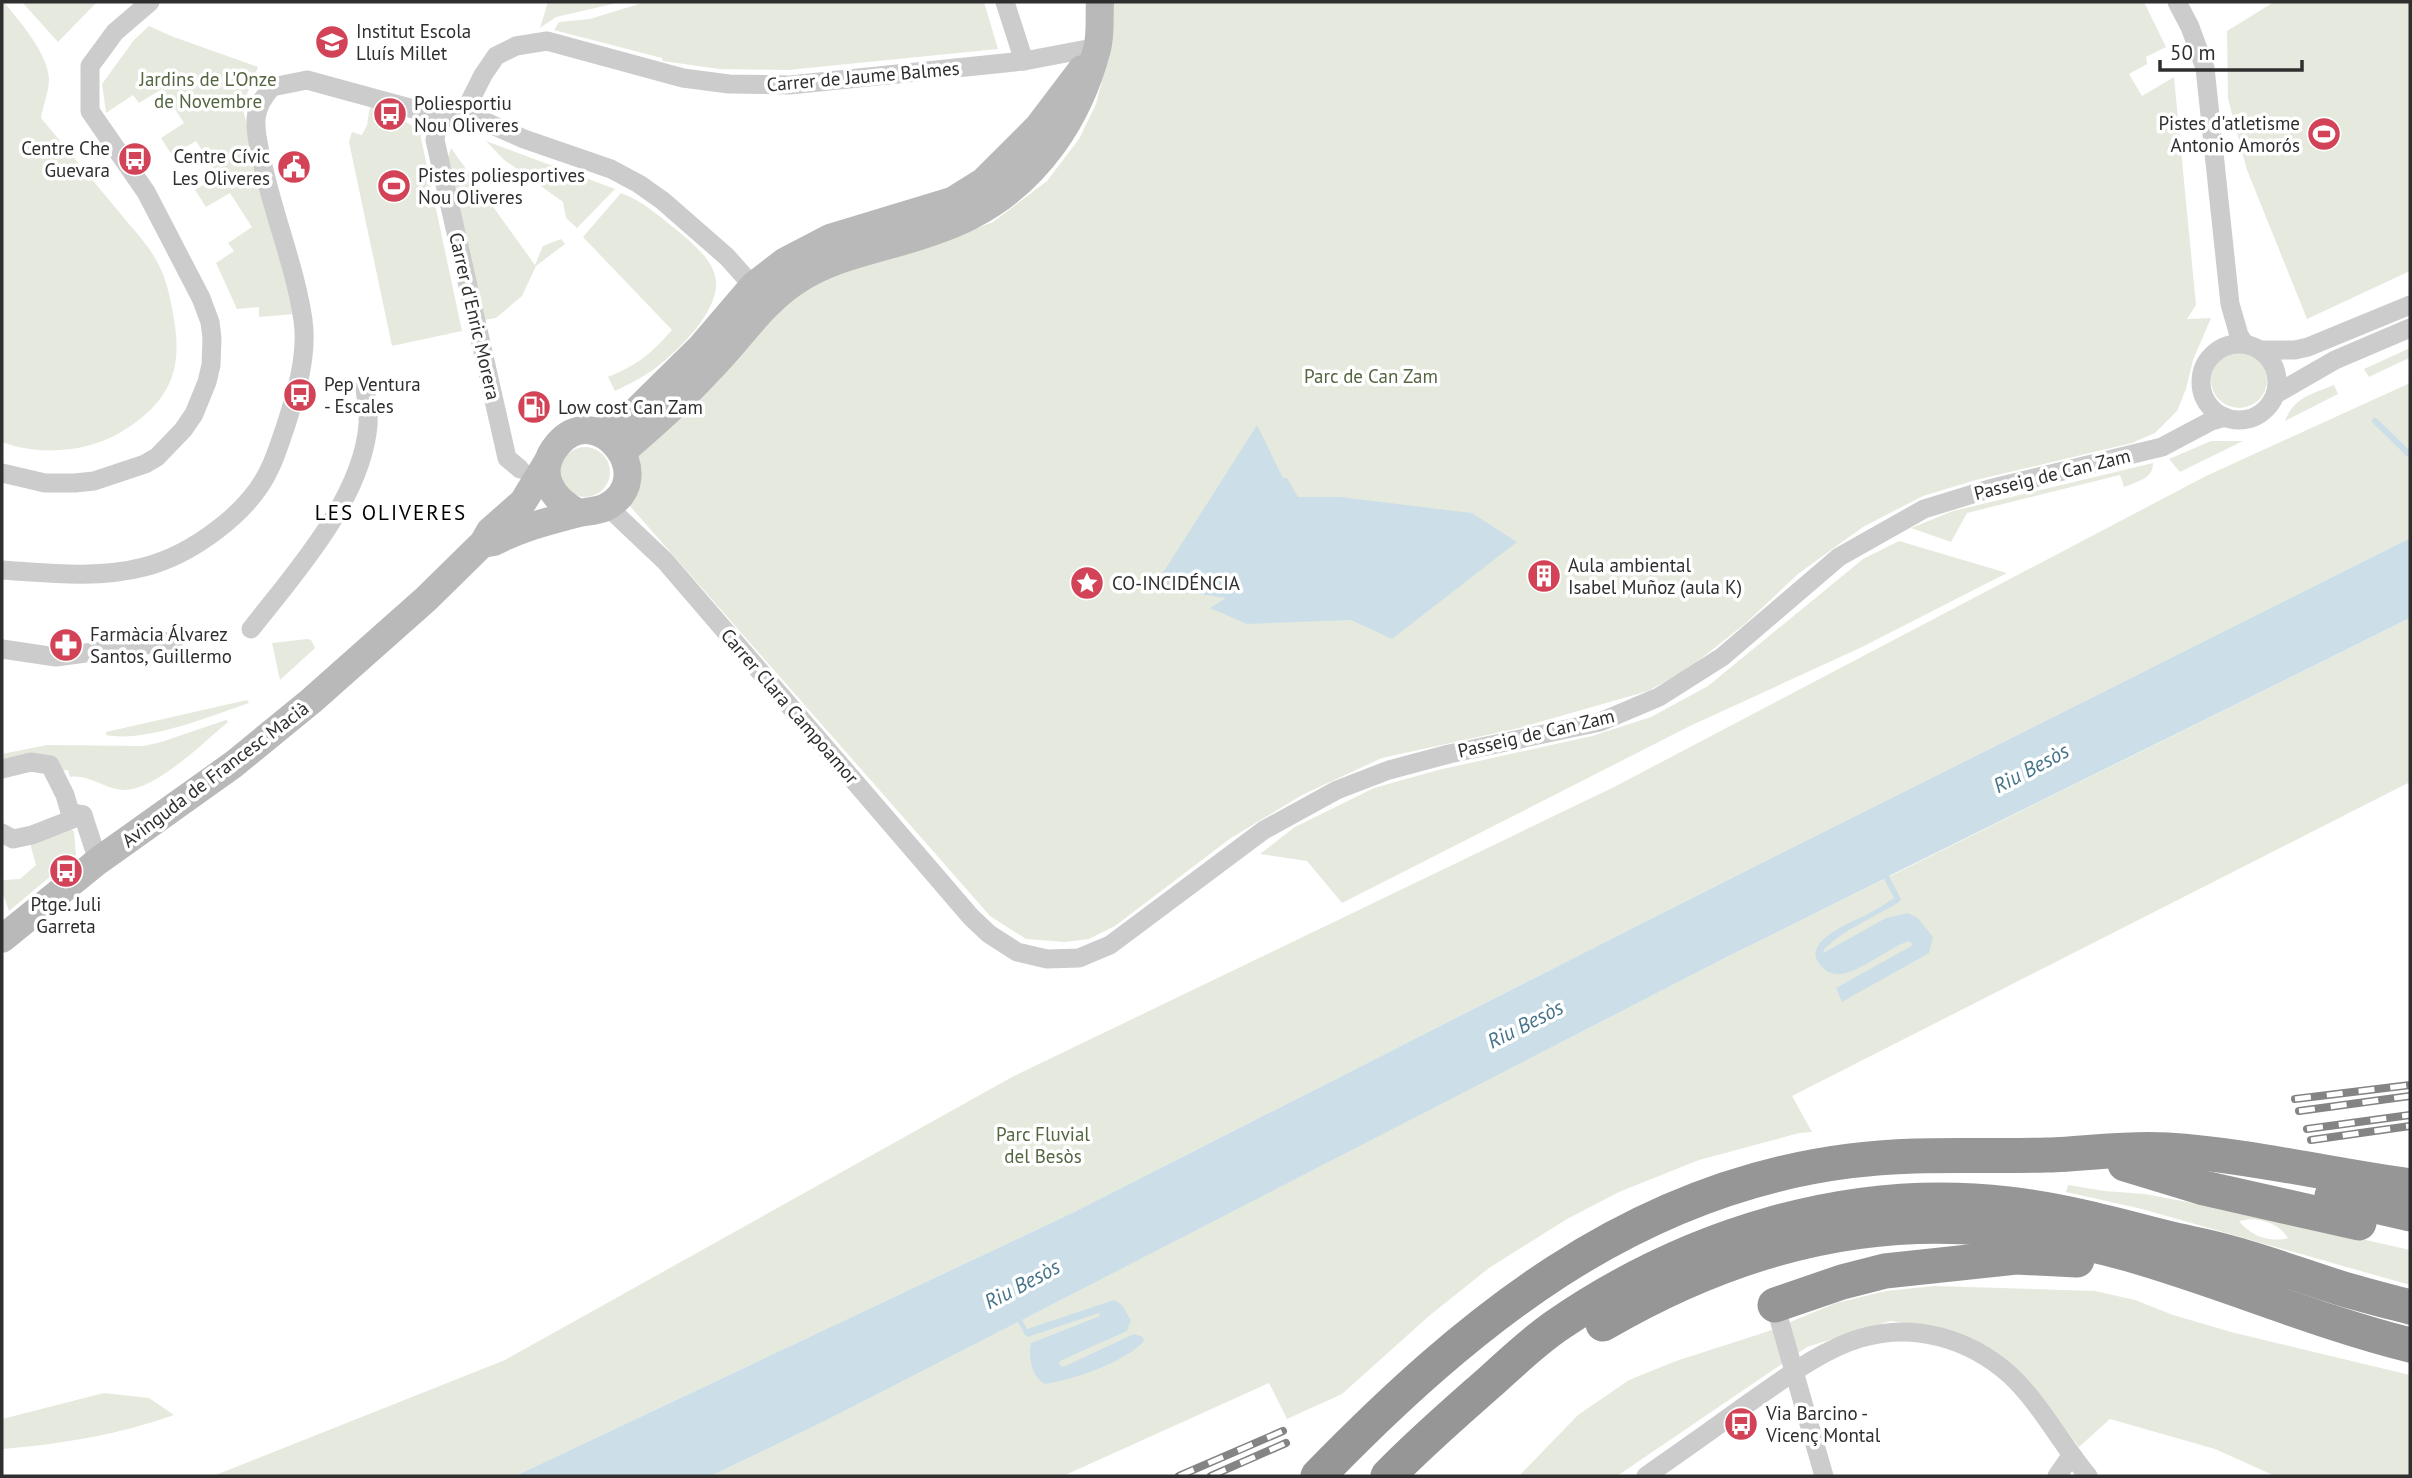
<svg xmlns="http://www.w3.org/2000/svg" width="2412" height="1478" font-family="'PT Sans',sans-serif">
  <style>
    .green { fill: #e6eade; fill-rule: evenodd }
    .water { fill: #ccdfe8 }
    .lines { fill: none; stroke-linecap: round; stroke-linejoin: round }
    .stream { stroke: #ccdfe8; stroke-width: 6 }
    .street { stroke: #ccc; stroke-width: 19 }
    .secondary { stroke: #b9b9b9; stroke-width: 28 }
    .highway { stroke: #969696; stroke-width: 35 }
    .rail-casing { stroke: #848484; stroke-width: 8 }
    .rail { stroke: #fff; stroke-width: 5; stroke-dasharray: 16; stroke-linecap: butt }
    .labels { text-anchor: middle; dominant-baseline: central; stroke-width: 7; stroke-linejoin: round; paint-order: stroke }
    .poi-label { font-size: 19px; fill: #2f2f2f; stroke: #fff; text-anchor: start }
    .street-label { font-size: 19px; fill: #2f2f2f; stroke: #fff }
    .park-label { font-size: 19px; fill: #546641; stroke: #fff }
    .neighbourhood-label { font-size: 21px; letter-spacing: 2px; fill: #000; stroke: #fff }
    .water-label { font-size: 21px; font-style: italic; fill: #457389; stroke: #fff }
  </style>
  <rect width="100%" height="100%" fill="#fff"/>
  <g class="green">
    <path d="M2,2H4C19,21 48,53 49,79C49,91 43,106 41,118C67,149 93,181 119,212C131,227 145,241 155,258C164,272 169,292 172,308C183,362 176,395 129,427C94,452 42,457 2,442Z"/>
    <polygon points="22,2 97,2 58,42"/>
    <polygon points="548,2 621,2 556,17 540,28"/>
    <polygon points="645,2 984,2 998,49 788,70 719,69 663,61 662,58 554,30 559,22 590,19"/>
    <polygon points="1107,2 2144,2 2166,47 2146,57 2147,64 2129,74 2142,96 2174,77 2196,305 2187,319 2211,318 2193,360 2186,389 2177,411 2155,433 2132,443 1976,480 1923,496 1863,527 1798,574 1746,623 1688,669 1648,691 1519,728 1382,758 1302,795 1231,838 1115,926 1089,939 1065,942 1026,939 990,916 629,505 635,454 748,335 815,280 939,242 993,222 1047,181 1079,139 1096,104 1107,61"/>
    <polygon points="2274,2 2410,2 2410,271 2307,319 2247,170 2228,99 2227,31"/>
    <polygon points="149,26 171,36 258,67 242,106 295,314 259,317 259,307 237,309 216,263 234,251 228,243 252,227 230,193 206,207 195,190 218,175 196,141 172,155 161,138 184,123 162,89 139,103 133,95 106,113 102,84 134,40"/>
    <polygon points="370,106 386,114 390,132 398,130 402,120 419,129 462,331 392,346 349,142 352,132 362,135 367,125"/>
    <polygon points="486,141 615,189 577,228 566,218 563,202 503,159"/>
    <polygon points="451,148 535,265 543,246 561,239 565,244 536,266 522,296 496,318 484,320 448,157"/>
    <path d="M621,193C643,201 660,217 678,231C692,243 711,258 715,276C724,308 676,353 653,370C641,378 628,385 615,391L608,377C637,365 651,354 672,330L583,237Z"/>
    <polygon points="2410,348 2410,361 2409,358 2369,377 2364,369"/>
    <circle cx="2239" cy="380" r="28"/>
    <polygon points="2410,383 2410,538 1680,904 1074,1212 515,1476 213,1476 505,1360 1012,1077 1614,787 2206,476"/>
    <path d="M2334,385L2338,394L2285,421C2294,397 2312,394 2334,385Z"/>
    <polygon points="2211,441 2243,441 2180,472 2169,459"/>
    <circle cx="585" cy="472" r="25"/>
    <path d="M2153,463C2153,479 2138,481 2124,487L2120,475L1967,513L1951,542L1911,528L1953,511Z"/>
    <polygon points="1899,541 2007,573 1862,647 1690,726 1342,903 1307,861 1260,854 1295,827 1374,788 1438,770 1592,736 1651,717 1708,686 1863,559"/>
    <polygon points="2410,618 2410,782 1792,1096 1812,1132 1799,1133 1699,1160 1619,1192 1567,1219 1489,1268 1429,1316 1342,1394 1287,1419 1269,1383 1063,1476 711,1476 825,1421 1725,958"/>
    <polygon points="307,639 311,640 315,648 280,680 272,643"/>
    <path d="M247,700L249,703C211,716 146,743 106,735V732Z"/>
    <path d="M226,720L228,722C204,742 155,791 123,790C104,789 89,774 70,777L68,770L59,771L2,761V754L47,745L144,746L161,742Z"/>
    <polygon points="70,829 74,831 76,855 9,911 2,891 2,876 3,880 20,879 36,865 29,840"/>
    <path d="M2068,1185L2105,1191L2145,1194L2261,1216L2410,1250V1285L2142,1209L2066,1192ZM2250,1219C2266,1220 2280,1225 2288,1238C2269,1243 2251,1236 2239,1221Z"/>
    <polygon points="1934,1286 2095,1291 2135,1300 2173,1315 2231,1332 2410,1375 2410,1476 2275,1476 2215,1449 2110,1419 2079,1447 2052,1412 1946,1329 1890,1321 1807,1347 1617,1476 1519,1476 1578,1415 1629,1380 1676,1361 1766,1332 1836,1303 1886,1291"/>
    <path d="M104,1393L149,1398L174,1415C118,1435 61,1444 2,1449V1419Z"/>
  </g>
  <g class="water">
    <polygon points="1257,425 1283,478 1287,478 1298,497 1340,497 1472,513 1517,542 1392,639 1351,620 1247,624 1210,608 1226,598 1154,587"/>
    <path d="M2410,538V618L1889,876L1901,899L1899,902C1874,918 1844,928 1823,951L1825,952L1886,918L1908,913L1918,918L1933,937L1929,953L1842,1002L1836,988L1913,945L1909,941C1888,948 1860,972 1841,974C1833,975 1827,972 1822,967C1797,943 1850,923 1866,915C1875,910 1885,904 1894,898L1884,879L1725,958L1022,1320L1027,1329L1114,1300L1122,1305L1131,1320L1127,1331L1060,1361L1059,1364L1063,1367L1134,1334L1143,1337L1144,1341C1126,1362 1072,1380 1045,1384C1031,1376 1028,1358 1031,1343L1100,1316L1099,1313L1028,1337L1025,1335L1018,1322L825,1421L711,1476H515L1074,1212L1680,904Z"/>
  </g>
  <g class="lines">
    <polyline class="stream" points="2375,421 2410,455"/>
    <g class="street">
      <polyline points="1005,2 1024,61"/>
      <polyline points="2177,2 2190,27 2205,68 2230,304 2239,335 2244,343"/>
      <polyline points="439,116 435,140 507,458 520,469"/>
      <polyline points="461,119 483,75 496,56 516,46 547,41 683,78 729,84 790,85 1024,61 1098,47"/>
      <circle cx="2239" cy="382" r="38"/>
      <polyline points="2261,350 2295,350 2308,347 2410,305"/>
      <polyline points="2276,394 2335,360 2410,328"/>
      <polyline points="2,473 45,483 75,483 94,481 145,464 157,457 183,430 194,414 207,382 211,365 212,338 210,322 201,298 146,192 90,111 90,66 115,32 150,2"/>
      <polyline points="607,506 665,561 971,917 989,934 1017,952 1047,959 1079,958 1110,945 1264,830 1337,790 1389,770 1449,754 1600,722 1659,697 1722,657 1839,557 1924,509 1989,489 2162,447 2211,421 2225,417"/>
      <path d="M2,570C48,573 98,579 144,567C191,555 250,513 270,468C276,456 280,442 285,428C296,394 308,356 303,320C295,266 273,214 262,161C259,147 255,133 256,119C257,106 264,96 272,87L307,80L439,116L488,123L524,139L611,169L639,184L663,201L727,257L753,286"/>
      <path d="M251,629C294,574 362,499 368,425C369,413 366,400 365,387"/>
      <polyline points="2,649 56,657 174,641"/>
      <polyline points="2,769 31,762 50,765 65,795 70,812 83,815"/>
      <polyline points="83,815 98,861"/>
      <polyline points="2,833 13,839 32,835 83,815"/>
      <polyline points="1775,1305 1824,1476"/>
      <path d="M1646,1476C1679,1453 1713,1429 1746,1405C1781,1381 1820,1350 1861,1338C1914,1322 1970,1339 2010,1375C2041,1404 2061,1444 2088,1476"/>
      <polyline points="2057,1476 2071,1456"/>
    </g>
    <g class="secondary">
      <polyline points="597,432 613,428 637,410 700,348 753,286 784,262 830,238 952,201 984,181 1038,127 1082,69"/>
      <path d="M622,452C653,425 684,398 711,368C740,339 761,304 796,281C834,256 877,250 920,236C938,230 957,224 974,214C1038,180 1079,118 1097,49C1101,35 1099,17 1100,2"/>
      <path d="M488,543L494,542C520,528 546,522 575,514C585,511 596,512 606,507C661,478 598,398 558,444C534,472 551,499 579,513"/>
      <polyline points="2,939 98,861 234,764 311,701 426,599 483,543 490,531 523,502 548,461"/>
    </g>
    <g class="highway">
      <polyline points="2125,1164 2204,1188 2359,1223"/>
      <polyline points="2332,1196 2410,1214"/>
      <polyline points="1775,1305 1842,1282 1885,1271 2016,1257 2077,1260"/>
      <path d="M1603,1324C1773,1225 1937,1200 2128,1254C2223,1281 2314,1321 2410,1345"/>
      <path d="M1318,1476C1467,1323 1629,1189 1849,1161C1915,1152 1981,1157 2047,1155C2087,1154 2127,1147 2167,1150C2248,1155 2329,1175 2410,1186"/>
      <path d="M1388,1476C1421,1442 1456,1412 1491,1381C1512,1362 1533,1342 1556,1326C1687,1236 1848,1185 2008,1204C2062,1210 2114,1224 2167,1238C2187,1243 2207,1246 2227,1252C2265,1262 2302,1276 2340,1288C2363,1295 2387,1301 2410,1307"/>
    </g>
    <g class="rail-casing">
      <g id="rail">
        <polyline points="2295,1099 2410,1085"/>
        <polyline points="2299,1111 2410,1096"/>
        <polyline points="2307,1129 2410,1115"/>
        <polyline points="2311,1140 2410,1126"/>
        <polyline points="1179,1476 1283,1431"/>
        <polyline points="1211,1476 1286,1443"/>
      </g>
    </g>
    <use href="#rail" class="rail"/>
  </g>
  <defs>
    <g id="school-disc" transform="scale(1.75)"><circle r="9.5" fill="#d34357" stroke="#fff"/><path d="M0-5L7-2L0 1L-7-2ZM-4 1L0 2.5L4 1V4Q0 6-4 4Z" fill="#fff"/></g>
    <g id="bus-disc" transform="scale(1.75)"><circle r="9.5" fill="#d34357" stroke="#fff"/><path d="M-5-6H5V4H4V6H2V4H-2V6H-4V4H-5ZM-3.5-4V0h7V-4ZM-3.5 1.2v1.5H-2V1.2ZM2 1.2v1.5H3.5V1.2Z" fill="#fff"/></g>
    <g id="stadium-disc" transform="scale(1.75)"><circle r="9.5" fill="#d34357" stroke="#fff"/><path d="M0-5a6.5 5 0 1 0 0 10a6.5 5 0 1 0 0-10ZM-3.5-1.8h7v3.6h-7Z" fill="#fff"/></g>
    <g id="civic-disc" transform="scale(1.75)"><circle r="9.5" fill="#d34357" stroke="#fff"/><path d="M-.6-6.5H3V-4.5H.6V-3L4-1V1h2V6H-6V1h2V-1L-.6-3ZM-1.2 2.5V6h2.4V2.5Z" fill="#fff"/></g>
    <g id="fuel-disc" transform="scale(1.75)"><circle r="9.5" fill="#d34357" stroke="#fff"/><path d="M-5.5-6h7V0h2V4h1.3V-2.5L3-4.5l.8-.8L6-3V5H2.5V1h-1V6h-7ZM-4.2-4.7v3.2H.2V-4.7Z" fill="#fff"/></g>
    <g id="building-disc" transform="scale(1.75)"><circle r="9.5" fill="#d34357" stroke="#fff"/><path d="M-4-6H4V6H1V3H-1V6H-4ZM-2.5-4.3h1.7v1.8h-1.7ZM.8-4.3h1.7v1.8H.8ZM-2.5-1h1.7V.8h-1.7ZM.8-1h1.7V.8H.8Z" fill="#fff"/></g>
    <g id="sight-disc" transform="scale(1.75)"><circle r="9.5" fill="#d34357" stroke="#fff"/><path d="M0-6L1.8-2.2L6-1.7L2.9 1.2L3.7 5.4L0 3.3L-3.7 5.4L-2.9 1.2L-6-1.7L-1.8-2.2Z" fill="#fff"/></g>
    <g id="pharmacy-disc" transform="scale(1.75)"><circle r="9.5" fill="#d34357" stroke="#fff"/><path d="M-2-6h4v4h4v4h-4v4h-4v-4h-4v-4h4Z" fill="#fff"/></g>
  </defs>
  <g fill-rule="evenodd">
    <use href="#school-disc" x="332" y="42"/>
    <use href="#bus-disc" x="390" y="114"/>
    <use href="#stadium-disc" x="2324" y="134"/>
    <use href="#bus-disc" x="135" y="159"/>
    <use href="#civic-disc" x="294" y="167"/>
    <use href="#stadium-disc" x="394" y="186"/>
    <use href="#bus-disc" x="300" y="395"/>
    <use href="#fuel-disc" x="534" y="407"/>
    <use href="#building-disc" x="1544" y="576"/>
    <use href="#sight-disc" x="1087" y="583"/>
    <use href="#pharmacy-disc" x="66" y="645"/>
    <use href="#bus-disc" x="66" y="871"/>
    <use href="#bus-disc" x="1741" y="1424"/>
  </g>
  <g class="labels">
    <g class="poi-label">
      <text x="356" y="31">Institut Escola<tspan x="356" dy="22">Lluís Millet</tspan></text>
      <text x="414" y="103">Poliesportiu<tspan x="414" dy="22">Nou Oliveres</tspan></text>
      <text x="2300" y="123" text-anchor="end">Pistes d'atletisme<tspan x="2300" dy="22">Antonio Amorós</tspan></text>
      <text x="110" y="148" text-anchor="end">Centre Che<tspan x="110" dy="22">Guevara</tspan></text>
      <text x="270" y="156" text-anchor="end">Centre Cívic<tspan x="270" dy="22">Les Oliveres</tspan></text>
      <text x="418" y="175">Pistes poliesportives<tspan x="418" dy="22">Nou Oliveres</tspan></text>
      <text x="324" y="384">Pep Ventura<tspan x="324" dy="22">- Escales</tspan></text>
      <text x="558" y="407">Low cost Can Zam</text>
      <text x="1568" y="565">Aula ambiental<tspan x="1568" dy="22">Isabel Muñoz (aula K)</tspan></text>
      <text x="1112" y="583">CO-INCIDÉNCIA</text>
      <text x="90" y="634">Farmàcia Álvarez<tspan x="90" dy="22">Santos, Guillermo</tspan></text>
      <text x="66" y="904" text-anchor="middle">Ptge. Juli<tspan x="66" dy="22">Garreta</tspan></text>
      <text x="1766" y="1413">Via Barcino -<tspan x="1766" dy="22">Vicenç Montal</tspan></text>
    </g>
    <g class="street-label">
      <text transform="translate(863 76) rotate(-5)">Carrer de Jaume Balmes</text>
      <text transform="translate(475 316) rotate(77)">Carrer d'Enric Morera</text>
      <text transform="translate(2052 474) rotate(-14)">Passeig de Can Zam</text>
      <text transform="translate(790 706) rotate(49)">Carrer Clara Campoamor</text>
      <text transform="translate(1536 733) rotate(-13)">Passeig de Can Zam</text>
      <text transform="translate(215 774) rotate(-37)">Avinguda de Francesc Macià</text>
    </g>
    <g class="park-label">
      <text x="208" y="79">Jardins de L'Onze<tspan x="208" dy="22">de Novembre</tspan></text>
      <text x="1371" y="376">Parc de Can Zam</text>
      <text x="1043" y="1134">Parc Fluvial<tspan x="1043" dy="22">del Besòs</tspan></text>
    </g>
    <g class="neighbourhood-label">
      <text x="391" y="512">LES OLIVERES</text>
    </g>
    <g class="water-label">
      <text transform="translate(2031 768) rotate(-28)">Riu Besòs</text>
      <text transform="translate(1525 1024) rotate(-27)">Riu Besòs</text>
      <text transform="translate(1022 1284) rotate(-28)">Riu Besòs</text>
    </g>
  </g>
  <rect width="2412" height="1478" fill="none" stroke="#2f2f2f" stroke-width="7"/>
  <path d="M2160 60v10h142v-10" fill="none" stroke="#2f2f2f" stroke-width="3.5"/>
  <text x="2170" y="60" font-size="21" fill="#2f2f2f" stroke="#ffffff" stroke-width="5" paint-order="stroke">50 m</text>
</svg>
